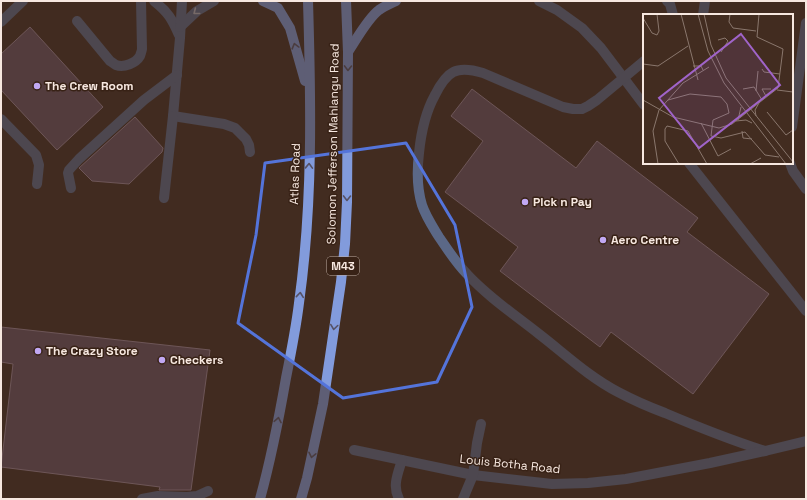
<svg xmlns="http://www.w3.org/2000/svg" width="807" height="500" font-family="'Space Grotesk',sans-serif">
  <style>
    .building { fill: #685161; stroke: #a28899 }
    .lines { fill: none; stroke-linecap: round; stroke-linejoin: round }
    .minor { stroke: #5b6887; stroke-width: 10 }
    .major { stroke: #829bdc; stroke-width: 10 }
    .oneway { stroke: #b9b5bc }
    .oneway2 { stroke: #565265 }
    .marked { fill: none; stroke: #5474da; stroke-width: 3; stroke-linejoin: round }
    .poi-dot { fill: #c1a8f3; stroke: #382216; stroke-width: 1.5 }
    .labels { text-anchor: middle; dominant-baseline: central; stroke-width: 3; stroke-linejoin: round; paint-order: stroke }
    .shield { fill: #382216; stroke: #beada3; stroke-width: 1 }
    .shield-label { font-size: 11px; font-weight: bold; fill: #f7e8e0 }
    .poi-label { font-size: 12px; font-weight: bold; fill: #f7e8e0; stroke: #382216; text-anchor: start }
    .street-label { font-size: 12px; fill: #f7e8e0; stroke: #382216 }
    .inset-road { fill: none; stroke: #8a776d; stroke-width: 1 }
    .view { fill: #a064c9; fill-opacity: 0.15; stroke: #a064c9; stroke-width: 2 }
    .inset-edge { fill: none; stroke: #f7e8e0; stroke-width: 2 }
  </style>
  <rect width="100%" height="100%" fill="#422c20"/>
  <g class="building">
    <polygon points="30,27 103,107 57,150 1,90 1,54"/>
    <polygon points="472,89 576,168 597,141 698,218 687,232 769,294 693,394 611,332 600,347 500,271 518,247 445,192 483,141 451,116"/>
    <polygon points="135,117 163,148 162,152 129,184 92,181 79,168"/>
    <polygon points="1,327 210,350 191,490 159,490 160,487 1,467 13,364 1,362"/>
  </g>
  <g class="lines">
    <g class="minor">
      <path d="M154,1C168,12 172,19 179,35"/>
      <polyline points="182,1 180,38 173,116 224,124 235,128 246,139 249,145 250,152"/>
      <polyline points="539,1 557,10 582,28 601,48 644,105"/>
      <polyline points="667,1 670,4 673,15"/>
      <polyline points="703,15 705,1"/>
      <path d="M77,21L110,61C112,62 114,64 116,65C124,68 136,63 140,56C140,56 142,50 142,49L141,1"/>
      <polyline points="1,22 23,1"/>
      <polyline points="180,27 197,11 214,1"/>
      <path d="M644,61L597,100L588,106L582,109H573L563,107L483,73C456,65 447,71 435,95C425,113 421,133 419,153C417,170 417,189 422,205C426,217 433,227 439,237C448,250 456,263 467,274C488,297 515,315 539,334C565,354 589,377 618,392C633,400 649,407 665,413C698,427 731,440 765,451"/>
      <polyline points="1,119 36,155 39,165 37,184"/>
      <polyline points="792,127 806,23"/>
      <polyline points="689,163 806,311"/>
      <polyline points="790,163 793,171 806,189"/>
      <polyline points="71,188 68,173 69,170 79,159 144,100 177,75"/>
      <polyline points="164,198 173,116"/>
      <polyline points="354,450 473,475 552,484 588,483 626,479 710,463 765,451 806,441"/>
      <polyline points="142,499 158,496 187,497 197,496 208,491"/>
      <path d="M399,499C392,486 398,473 402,460"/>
      <polyline points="463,499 473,475 477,443 481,424"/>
    </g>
    <g class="major">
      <polyline points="263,1 278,8 290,28 305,81"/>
      <path d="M348,52C356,40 368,18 379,10C384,6 390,4 396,1"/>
      <path d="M260,499C271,459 279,418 286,378C291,353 296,328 299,303C313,203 311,102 308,1"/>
      <polyline points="301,499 307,478 323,404 341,282 345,244 347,202 348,52 346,1"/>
    </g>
  </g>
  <defs><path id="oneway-chevron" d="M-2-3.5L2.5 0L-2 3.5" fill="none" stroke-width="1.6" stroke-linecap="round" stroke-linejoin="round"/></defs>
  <use class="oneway" href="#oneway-chevron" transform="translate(196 12) rotate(142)"/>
  <g class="oneway2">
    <use href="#oneway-chevron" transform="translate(295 46) rotate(-105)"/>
    <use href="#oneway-chevron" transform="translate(348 68) rotate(91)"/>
    <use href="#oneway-chevron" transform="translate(309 166) rotate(-88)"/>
    <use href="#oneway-chevron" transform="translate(347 198) rotate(91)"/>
    <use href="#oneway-chevron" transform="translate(300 295) rotate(-84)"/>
    <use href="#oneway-chevron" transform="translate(334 327) rotate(98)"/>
    <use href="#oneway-chevron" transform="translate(278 420) rotate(-79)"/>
    <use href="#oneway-chevron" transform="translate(312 455) rotate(102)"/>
  </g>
  <path d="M0 0H807V500H0ZM406,143L455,225L472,307L437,382L343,398L238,323L256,235L265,163Z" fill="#422c20" fill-opacity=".55" fill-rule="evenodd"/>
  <path class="marked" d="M406,143L455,225L472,307L437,382L343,398L238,323L256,235L265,163Z"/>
  <g class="poi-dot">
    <circle cx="37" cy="86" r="4"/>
    <circle cx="525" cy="202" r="4"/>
    <circle cx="603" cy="240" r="4"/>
    <circle cx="38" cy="351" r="4"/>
    <circle cx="162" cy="360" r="4"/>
  </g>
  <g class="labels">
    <rect class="shield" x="327" y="257" width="32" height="18" rx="3"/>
    <g class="shield-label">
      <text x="343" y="266">M43</text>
    </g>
    <g class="poi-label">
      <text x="45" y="86">The Crew Room</text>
      <text x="533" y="202">Pick n Pay</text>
      <text x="611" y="240">Aero Centre</text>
      <text x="46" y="351">The Crazy Store</text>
      <text x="170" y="360">Checkers</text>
    </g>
    <g class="street-label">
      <text transform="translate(333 144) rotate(-89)">Solomon Jefferson Mahlangu Road</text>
      <text transform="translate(295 174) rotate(-88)">Atlas Road</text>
      <text transform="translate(510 464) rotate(6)">Louis Botha Road</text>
    </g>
  </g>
  <g transform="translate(643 14)">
    <rect width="150" height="150" fill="#422c20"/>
    <path class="inset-road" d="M38,0L55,66M55,0L65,37L81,69L143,150M61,0L68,31L83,64L150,148M87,0L86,8L90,14L113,17M0,4L9,19L14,21L16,17L14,0M75,26L82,24L85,27L78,38M0,50L15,52L45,32M50,52H58L60,56M119,55L121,58L137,60M100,75L111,73L119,86M134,76L150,78M113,77L115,57M123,82L119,75H128M0,86L30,103L76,114L89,110L135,74L140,35L114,23L116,0M25,86L47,80L78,83L84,90L86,99L70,106L68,122L78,124L102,118L122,141L136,143M124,98L143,121L150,116M113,102L112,96L116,89M95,106L98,93M93,107L103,106L109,109M58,109L75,142L88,135M99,117L100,124L109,125M15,150L10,117L16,96L40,69L66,53M36,150L22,127V115L24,112L45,117L64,150M107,150L118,144"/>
    <path class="view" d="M98,20L137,71L56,134L16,84Z"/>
    <rect width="150" height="150" class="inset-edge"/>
  </g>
  <rect width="807" height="500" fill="none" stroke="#f7e8e0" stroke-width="4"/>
</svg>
